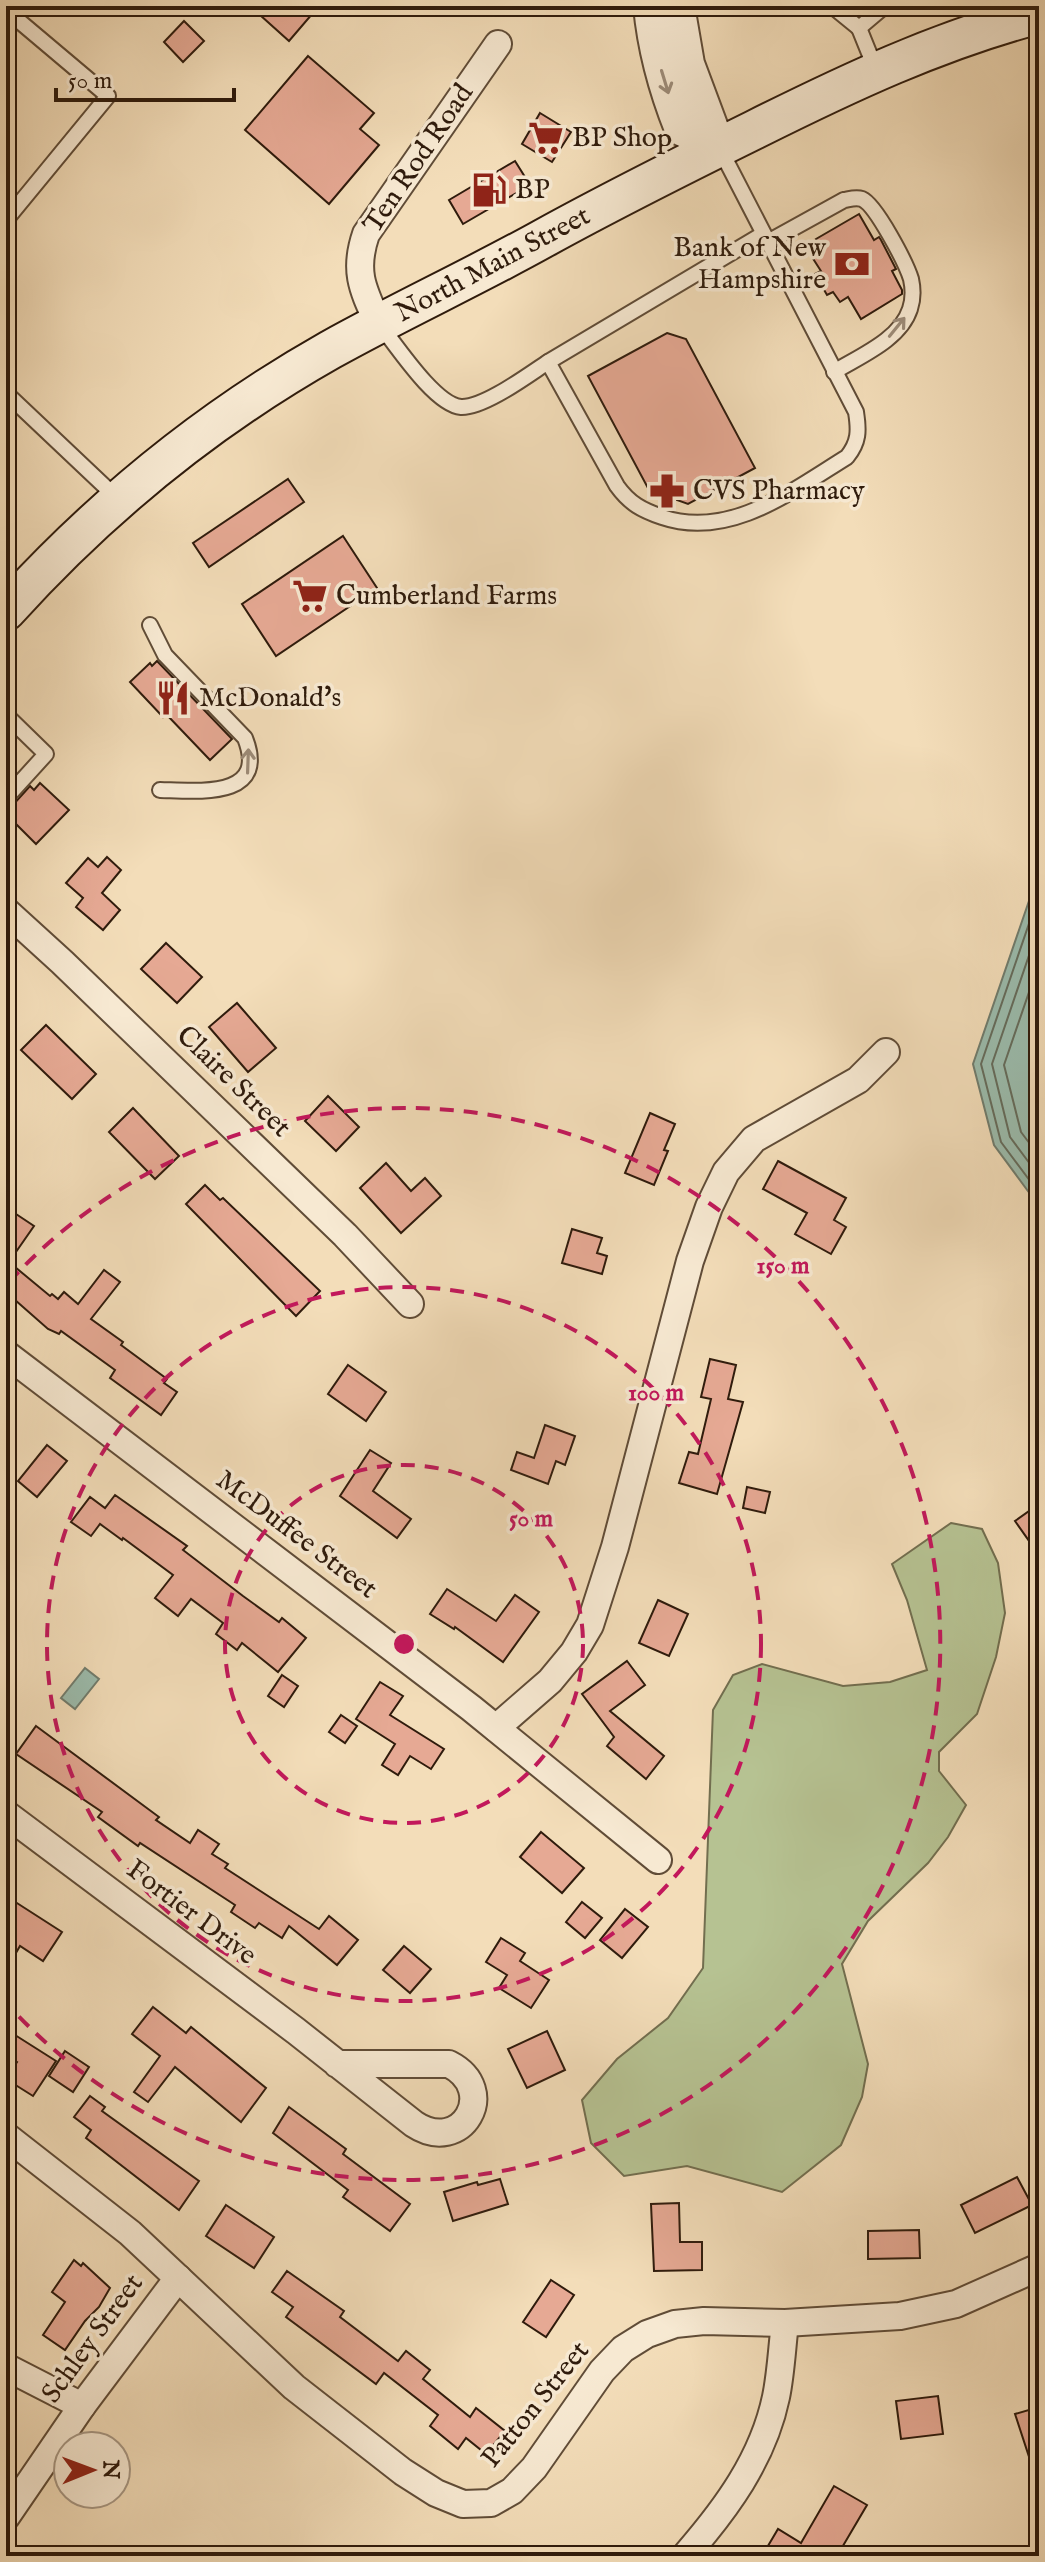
<svg xmlns="http://www.w3.org/2000/svg" width="1045" height="2562" font-family="'IM FELL English',serif">
  <style>
    .green { fill: #b6c292; stroke: #726e4f; stroke-width: 2 }
    .water { fill: #9bbcad; stroke: #707c6d; stroke-width: 2 }
    .lines { fill: none; stroke-linecap: round; stroke-linejoin: round }
    .shore { stroke: #656c5c; stroke-width: 2 }
    .building { fill: #e6a994; stroke: #2f1b0c; stroke-width: 2 }
    .service-casing { stroke: #604c37; stroke-width: 18 }
    .minor-casing { stroke: #604c37; stroke-width: 30 }
    .tertiary-casing { stroke: #604c37; stroke-width: 36 }
    .secondary-casing { stroke: #2f1b0c; stroke-width: 42 }
    .service { stroke: #f7e9d2; stroke-width: 14 }
    .minor { stroke: #f7e9d2; stroke-width: 26 }
    .tertiary { stroke: #f7e9d2; stroke-width: 32 }
    .secondary { stroke: #f7e9d2; stroke-width: 38 }
    .oneway { stroke: #9d8c79 }
    .ring { fill: none; stroke: #c2185b; stroke-width: 4; stroke-dasharray: 14 10 }
    .labels { text-anchor: middle; dominant-baseline: central; stroke-width: 7; stroke-linejoin: round; paint-order: stroke }
    .poi-label { font-size: 28px; fill: #2f1b0c; stroke: #f7e9d2; text-anchor: start }
    .street-label { font-size: 28px; fill: #2f1b0c; stroke: #f7e9d2 }
    .centre { fill: #c2185b; stroke: #f7e9d2; stroke-width: 4 }
    .ring-label { font-size: 24px; text-anchor: middle; font-weight: bold; fill: #c2185b; stroke: #f7e9d2; stroke-width: 7; stroke-linejoin: round; paint-order: stroke }
  </style>
  <rect width="100%" height="100%" fill="#f3ddb9"/>
  <filter id="stains"><feTurbulence type="fractalNoise" baseFrequency=".0025" numOctaves="4"/><feColorMatrix values="0 0 0 0 .2 0 0 0 0 .09 0 0 0 0 .02 0 0 0 .5 -.17"/></filter>
  <radialGradient id="worn" r=".72"><stop offset=".6" stop-color="#630" stop-opacity="0"/><stop offset="1" stop-color="#630" stop-opacity=".3"/></radialGradient>
  <polygon class="green" points="951,1523 982,1529 998,1563 1005,1613 996,1657 977,1714 939,1752 939,1771 966,1805 948,1837 928,1863 868,1921 842,1964 868,2064 862,2097 841,2145 782,2192 687,2166 624,2176 591,2143 582,2100 617,2059 668,2018 703,1968 713,1710 733,1675 762,1664 843,1686 890,1682 927,1670 907,1600 892,1564"/>
  <g class="water">
    <polygon points="1039,895 1039,1206 994,1145 973,1064 1030,898"/>
    <polygon points="85,1668 99,1679 75,1709 61,1698"/>
  </g>
  <g class="lines">
    <g class="shore">
      <polyline points="1039,904 1035,906 981,1064 1001,1142 1039,1193"/>
      <polyline points="1039,926 992,1064 1010,1137 1039,1176"/>
      <polyline points="1039,963 1004,1065 1021,1132 1039,1156"/>
    </g>
  </g>
  <g class="building">
    <polygon points="250,6 319,6 289,41"/>
    <polygon points="184,21 204,41 183,62 164,42"/>
    <polygon points="308,56 374,113 360,129 379,145 329,204 245,130"/>
    <polygon points="540,113 571,132 552,162 522,144"/>
    <polygon points="515,161 530,185 463,224 449,200"/>
    <polygon points="859,214 874,240 879,237 881,240 896,269 892,271 902,290 902,294 861,319 848,297 840,302 833,292 827,295 815,274 821,271 812,257 823,250 816,239"/>
    <polygon points="667,333 686,339 755,468 688,504 649,490 588,376"/>
    <polygon points="288,479 304,502 209,567 193,543"/>
    <polygon points="343,536 377,588 276,656 242,604"/>
    <polygon points="157,661 232,739 210,760 166,714 163,717 130,682 150,663 152,666"/>
    <polygon points="40,783 69,810 36,844 6,814 6,808 13,805 30,786 34,790"/>
    <polygon points="107,857 121,870 102,893 120,910 103,930 76,907 83,898 66,883 88,858 98,867"/>
    <polygon points="166,943 202,977 177,1003 141,969"/>
    <polygon points="237,1003 276,1048 248,1072 209,1027"/>
    <polygon points="46,1025 96,1074 72,1099 21,1050"/>
    <polygon points="328,1096 359,1127 336,1151 305,1121"/>
    <polygon points="133,1108 179,1156 155,1179 109,1132"/>
    <polygon points="650,1113 675,1124 664,1150 668,1151 654,1185 625,1173"/>
    <polygon points="778,1161 846,1198 834,1220 846,1227 831,1254 795,1234 807,1213 763,1189"/>
    <polygon points="386,1163 411,1191 425,1178 441,1196 401,1233 360,1188"/>
    <polygon points="205,1185 220,1200 223,1198 320,1291 296,1316 186,1204"/>
    <polygon points="16,1214 34,1226 9,1262 50,1296 52,1294 58,1299 64,1292 78,1304 104,1270 120,1282 91,1319 123,1342 121,1345 167,1379 164,1383 177,1392 161,1415 110,1378 115,1370 61,1331 59,1334 48,1329 6,1292 6,1229"/>
    <polygon points="572,1229 602,1238 597,1253 607,1256 602,1274 562,1263"/>
    <polygon points="710,1359 736,1365 728,1399 743,1402 717,1494 679,1483 689,1452 698,1454 711,1399 701,1397"/>
    <polygon points="348,1365 386,1392 366,1421 328,1394"/>
    <polygon points="545,1425 575,1436 565,1465 556,1461 548,1484 511,1470 517,1452 534,1458"/>
    <polygon points="47,1445 67,1461 37,1497 18,1481"/>
    <polygon points="370,1450 391,1463 373,1491 411,1519 397,1538 340,1496"/>
    <polygon points="747,1487 770,1492 765,1513 743,1508"/>
    <polygon points="115,1495 187,1546 183,1550 243,1596 279,1622 282,1618 306,1638 278,1672 242,1643 237,1650 216,1634 223,1623 191,1599 178,1616 155,1598 173,1575 123,1538 122,1540 100,1524 91,1536 71,1522 90,1497 105,1508"/>
    <polygon points="1039,1504 1039,1555 1015,1521"/>
    <polygon points="447,1589 496,1621 515,1595 539,1612 503,1662 455,1627 454,1629 430,1614"/>
    <polygon points="658,1600 688,1614 669,1656 639,1643"/>
    <polygon points="627,1661 645,1685 610,1711 664,1756 646,1779 607,1746 614,1737 582,1694"/>
    <polygon points="282,1675 298,1686 284,1707 268,1696"/>
    <polygon points="380,1682 403,1696 390,1715 444,1749 431,1769 410,1756 398,1775 382,1765 395,1744 356,1719"/>
    <polygon points="341,1715 357,1726 345,1743 329,1732"/>
    <polygon points="36,1726 159,1817 156,1820 190,1843 198,1830 219,1844 212,1854 228,1864 225,1868 319,1929 329,1916 358,1940 337,1965 289,1926 282,1938 259,1923 255,1928 231,1912 235,1905 140,1843 138,1846 98,1817 102,1812 16,1754"/>
    <polygon points="541,1832 584,1868 562,1893 520,1857"/>
    <polygon points="6,1896 62,1932 43,1961 20,1946 6,1970"/>
    <polygon points="582,1902 602,1918 585,1938 566,1922"/>
    <polygon points="625,1909 648,1927 622,1958 600,1940"/>
    <polygon points="501,1938 525,1953 520,1961 549,1980 531,2008 499,1988 507,1975 486,1962"/>
    <polygon points="404,1946 431,1969 410,1993 383,1970"/>
    <polygon points="153,2007 186,2033 191,2027 266,2088 241,2122 175,2067 148,2102 134,2092 160,2056 132,2034"/>
    <polygon points="547,2031 565,2070 527,2088 508,2049"/>
    <polygon points="15,2035 56,2061 33,2096 6,2079 17,2062 6,2055 6,2049"/>
    <polygon points="65,2051 89,2067 73,2092 49,2076"/>
    <polygon points="90,2096 105,2107 102,2111 199,2181 179,2210 86,2138 91,2130 74,2117"/>
    <polygon points="289,2107 346,2149 343,2154 410,2204 390,2231 343,2197 348,2190 273,2133"/>
    <polygon points="1017,2177 1032,2205 975,2233 961,2205"/>
    <polygon points="500,2179 508,2204 453,2221 444,2192 477,2182 478,2185"/>
    <polygon points="679,2203 680,2242 702,2242 702,2270 654,2271 651,2204"/>
    <polygon points="226,2205 274,2237 254,2268 206,2236"/>
    <polygon points="919,2230 920,2258 868,2259 868,2231"/>
    <polygon points="74,2260 81,2266 83,2263 110,2288 99,2307 85,2321 65,2350 43,2335 65,2302 52,2292"/>
    <polygon points="287,2271 344,2311 340,2317 398,2361 406,2351 430,2370 423,2379 470,2417 476,2408 505,2431 486,2454 466,2438 458,2449 430,2426 438,2415 384,2373 376,2384 286,2317 293,2307 272,2292"/>
    <polygon points="551,2280 574,2295 546,2337 523,2322"/>
    <polygon points="938,2396 943,2434 901,2439 896,2401"/>
    <polygon points="1039,2407 1039,2474 1035,2475 1015,2414"/>
    <polygon points="834,2486 867,2505 837,2556 762,2556 778,2529 801,2543"/>
  </g>
  <g class="lines">
    <g class="service-casing">
      <g id="service">
        <polyline points="832,6 859,28 885,6"/>
        <polyline points="6,10 108,96 6,220"/>
        <polyline points="859,28 876,70"/>
        <path d="M768,242L844,200C850,199 856,197 862,199C876,205 906,263 911,279C913,288 913,300 910,309C900,340 860,356 834,372"/>
        <path d="M380,325C396,345 435,405 461,407C484,408 528,375 548,362L617,486C630,504 642,510 662,517C729,540 792,491 847,457C859,442 859,431 856,412L719,147"/>
        <polyline points="548,362 763,234"/>
        <polyline points="6,393 117,498"/>
        <path d="M150,625L165,655L245,738C269,799 199,791 160,790"/>
        <polyline points="6,715 46,754 6,798"/>
      </g>
    </g>
    <g class="minor-casing">
      <g id="minor">
        <path d="M379,325C363,290 353,272 366,234L498,44"/>
        <polyline points="6,911 62,962 345,1235 410,1304"/>
        <polyline points="6,1354 471,1708 658,1860"/>
        <polyline points="496,1728 550,1681 574,1652 590,1625 615,1547 690,1261 709,1207 726,1172 754,1139 858,1080 886,1052"/>
        <path d="M6,1814L296,2031L414,2124C462,2156 500,2090 449,2064H337"/>
        <polyline points="6,2136 130,2233 294,2387 403,2472 436,2493 463,2504 491,2503 512,2491 534,2468 602,2371 623,2349 647,2334 675,2324 704,2321 785,2323 900,2316 956,2304 1039,2267"/>
        <polyline points="6,2367 82,2406"/>
        <polyline points="6,2517 82,2406 178,2278"/>
        <path d="M685,2556C726,2509 763,2459 776,2397C781,2373 782,2347 785,2323"/>
      </g>
    </g>
    <g class="tertiary-casing">
      <g id="tertiary">
        <path d="M650,6C654,49 665,89 681,129L719,147"/>
        <polyline points="678,6 688,64 719,147"/>
      </g>
    </g>
    <g class="secondary-casing">
      <path id="secondary" d="M6,611C100,507 208,419 330,350C400,311 474,277 544,238C613,200 683,165 754,130C846,84 939,40 1039,14"/>
    </g>
    <use href="#service" class="service"/>
    <use href="#minor" class="minor"/>
    <use href="#tertiary" class="tertiary"/>
    <use href="#secondary" class="secondary"/>
  </g>
  <defs><path id="oneway-shaft" d="M-6 0H5M1.5-3L5.5 0L1.5 3" fill="none" stroke-width="1.6" stroke-linecap="round" stroke-linejoin="round" transform="scale(2)"/></defs>
  <g class="oneway">
    <use href="#oneway-shaft" transform="translate(665 82) rotate(73)"/>
    <use href="#oneway-shaft" transform="translate(897 327) rotate(-51)"/>
    <use href="#oneway-shaft" transform="translate(248 761) rotate(-88)"/>
  </g>
  <g class="ring">
    <circle cx="404" cy="1644" r="179"/>
    <circle cx="404" cy="1644" r="357"/>
    <path d="M9 1282A536 536 0 1 1 9 2006"/>
  </g>
  <defs>
    <g id="supermarket-bare" transform="scale(2.76)"><path d="M-6-5.5h2.5l.6 2H6L4.5 2H-2.5L-4.4-4H-6ZM-1.5 3.2a1.3 1.3 0 1 0 .1 0ZM3 3.2a1.3 1.3 0 1 0 .1 0Z" fill="#8f2418" stroke="#f7e9d2" stroke-width="2.5" paint-order="stroke"/></g>
    <g id="fuel-bare" transform="scale(2.76)"><path d="M-5.5-6h7V0h2V4h1.3V-2.5L3-4.5l.8-.8L6-3V5H2.5V1h-1V6h-7ZM-4.2-4.7v3.2H.2V-4.7Z" fill="#8f2418" stroke="#f7e9d2" stroke-width="2.5" paint-order="stroke"/></g>
    <g id="bank-bare" transform="scale(2.76)"><path d="M-6-4H6V4H-6ZM0-2.3a2.3 2.3 0 1 0 0 4.6a2.3 2.3 0 1 0 0-4.6Z" fill="#8f2418" stroke="#f7e9d2" stroke-width="2.5" paint-order="stroke"/></g>
    <g id="pharmacy-bare" transform="scale(2.76)"><path d="M-2-6h4v4h4v4h-4v4h-4v-4h-4v-4h4Z" fill="#8f2418" stroke="#f7e9d2" stroke-width="2.5" paint-order="stroke"/></g>
    <g id="restaurant-bare" transform="scale(2.76)"><path d="M-5-6h1v4h1v-4h1v4h1v-4h1v5L-1.5 .5V6h-2V.5L-5-1ZM5-6V6H3V1.5H1.5Q1.5-4 5-6Z" fill="#8f2418" stroke="#f7e9d2" stroke-width="2.5" paint-order="stroke"/></g>
  </defs>
  <g fill-rule="evenodd">
    <use href="#supermarket-bare" x="546" y="138"/>
    <use href="#fuel-bare" x="489" y="190"/>
    <use href="#bank-bare" x="852" y="264"/>
    <use href="#pharmacy-bare" x="667" y="491"/>
    <use href="#supermarket-bare" x="310" y="596"/>
    <use href="#restaurant-bare" x="173" y="698"/>
  </g>
  <g class="labels">
    <g class="poi-label">
      <text x="572" y="138">BP Shop</text>
      <text x="515" y="190">BP</text>
      <text x="826" y="248" text-anchor="end">Bank of New<tspan x="826" dy="32">Hampshire</tspan></text>
      <text x="693" y="491">CVS Pharmacy</text>
      <text x="336" y="596">Cumberland Farms</text>
      <text x="199" y="698">McDonald's</text>
    </g>
    <g class="street-label">
      <text transform="translate(419 159) rotate(-56)">Ten Rod Road</text>
      <text transform="translate(493 265) rotate(-28)">North Main Street</text>
      <text transform="translate(233 1082) rotate(44)">Claire Street</text>
      <text transform="translate(296 1535) rotate(37)">McDuffee Street</text>
      <text transform="translate(191 1913) rotate(37)">Fortier Drive</text>
      <text transform="translate(93 2339) rotate(-54)">Schley Street</text>
      <text transform="translate(536 2405) rotate(-51)">Patton Street</text>
    </g>
  </g>
  <circle cx="404" cy="1644" r="12" class="centre"/>
  <g class="ring-label">
    <text x="783" y="1273">150 m</text>
    <text x="656" y="1400">100 m</text>
    <text x="531" y="1526">50 m</text>
  </g>
  <rect width="1045" height="2562" fill="none" stroke="#f3ddb9" stroke-width="32"/>
  <rect x="8" y="8" width="1029" height="2546" fill="none" stroke="#2f1b0c" stroke-width="4"/>
  <rect x="16" y="16" width="1013" height="2530" fill="none" stroke="#2f1b0c" stroke-width="2"/>
  <g transform="translate(92 2470) rotate(89)"><circle r="38" fill="#f7e9d2" stroke="#a79783" stroke-width="2"/>
  <path d="M0-6L14 30L0 20L-14 30Z" fill="#8f2418"/>
  <text y="-12" font-size="22" font-weight="bold" text-anchor="middle" fill="#2f1b0c">N</text>
  </g>
  <path d="M56 88v12h178v-12" fill="none" stroke="#2f1b0c" stroke-width="4"/>
  <text x="68" y="88" font-size="24" fill="#2f1b0c" stroke="#f7e9d2" stroke-width="6" paint-order="stroke">50 m</text>
  <rect width="100%" height="100%" filter="url(#stains)"/>
  <rect width="100%" height="100%" fill="url(#worn)"/>
</svg>
